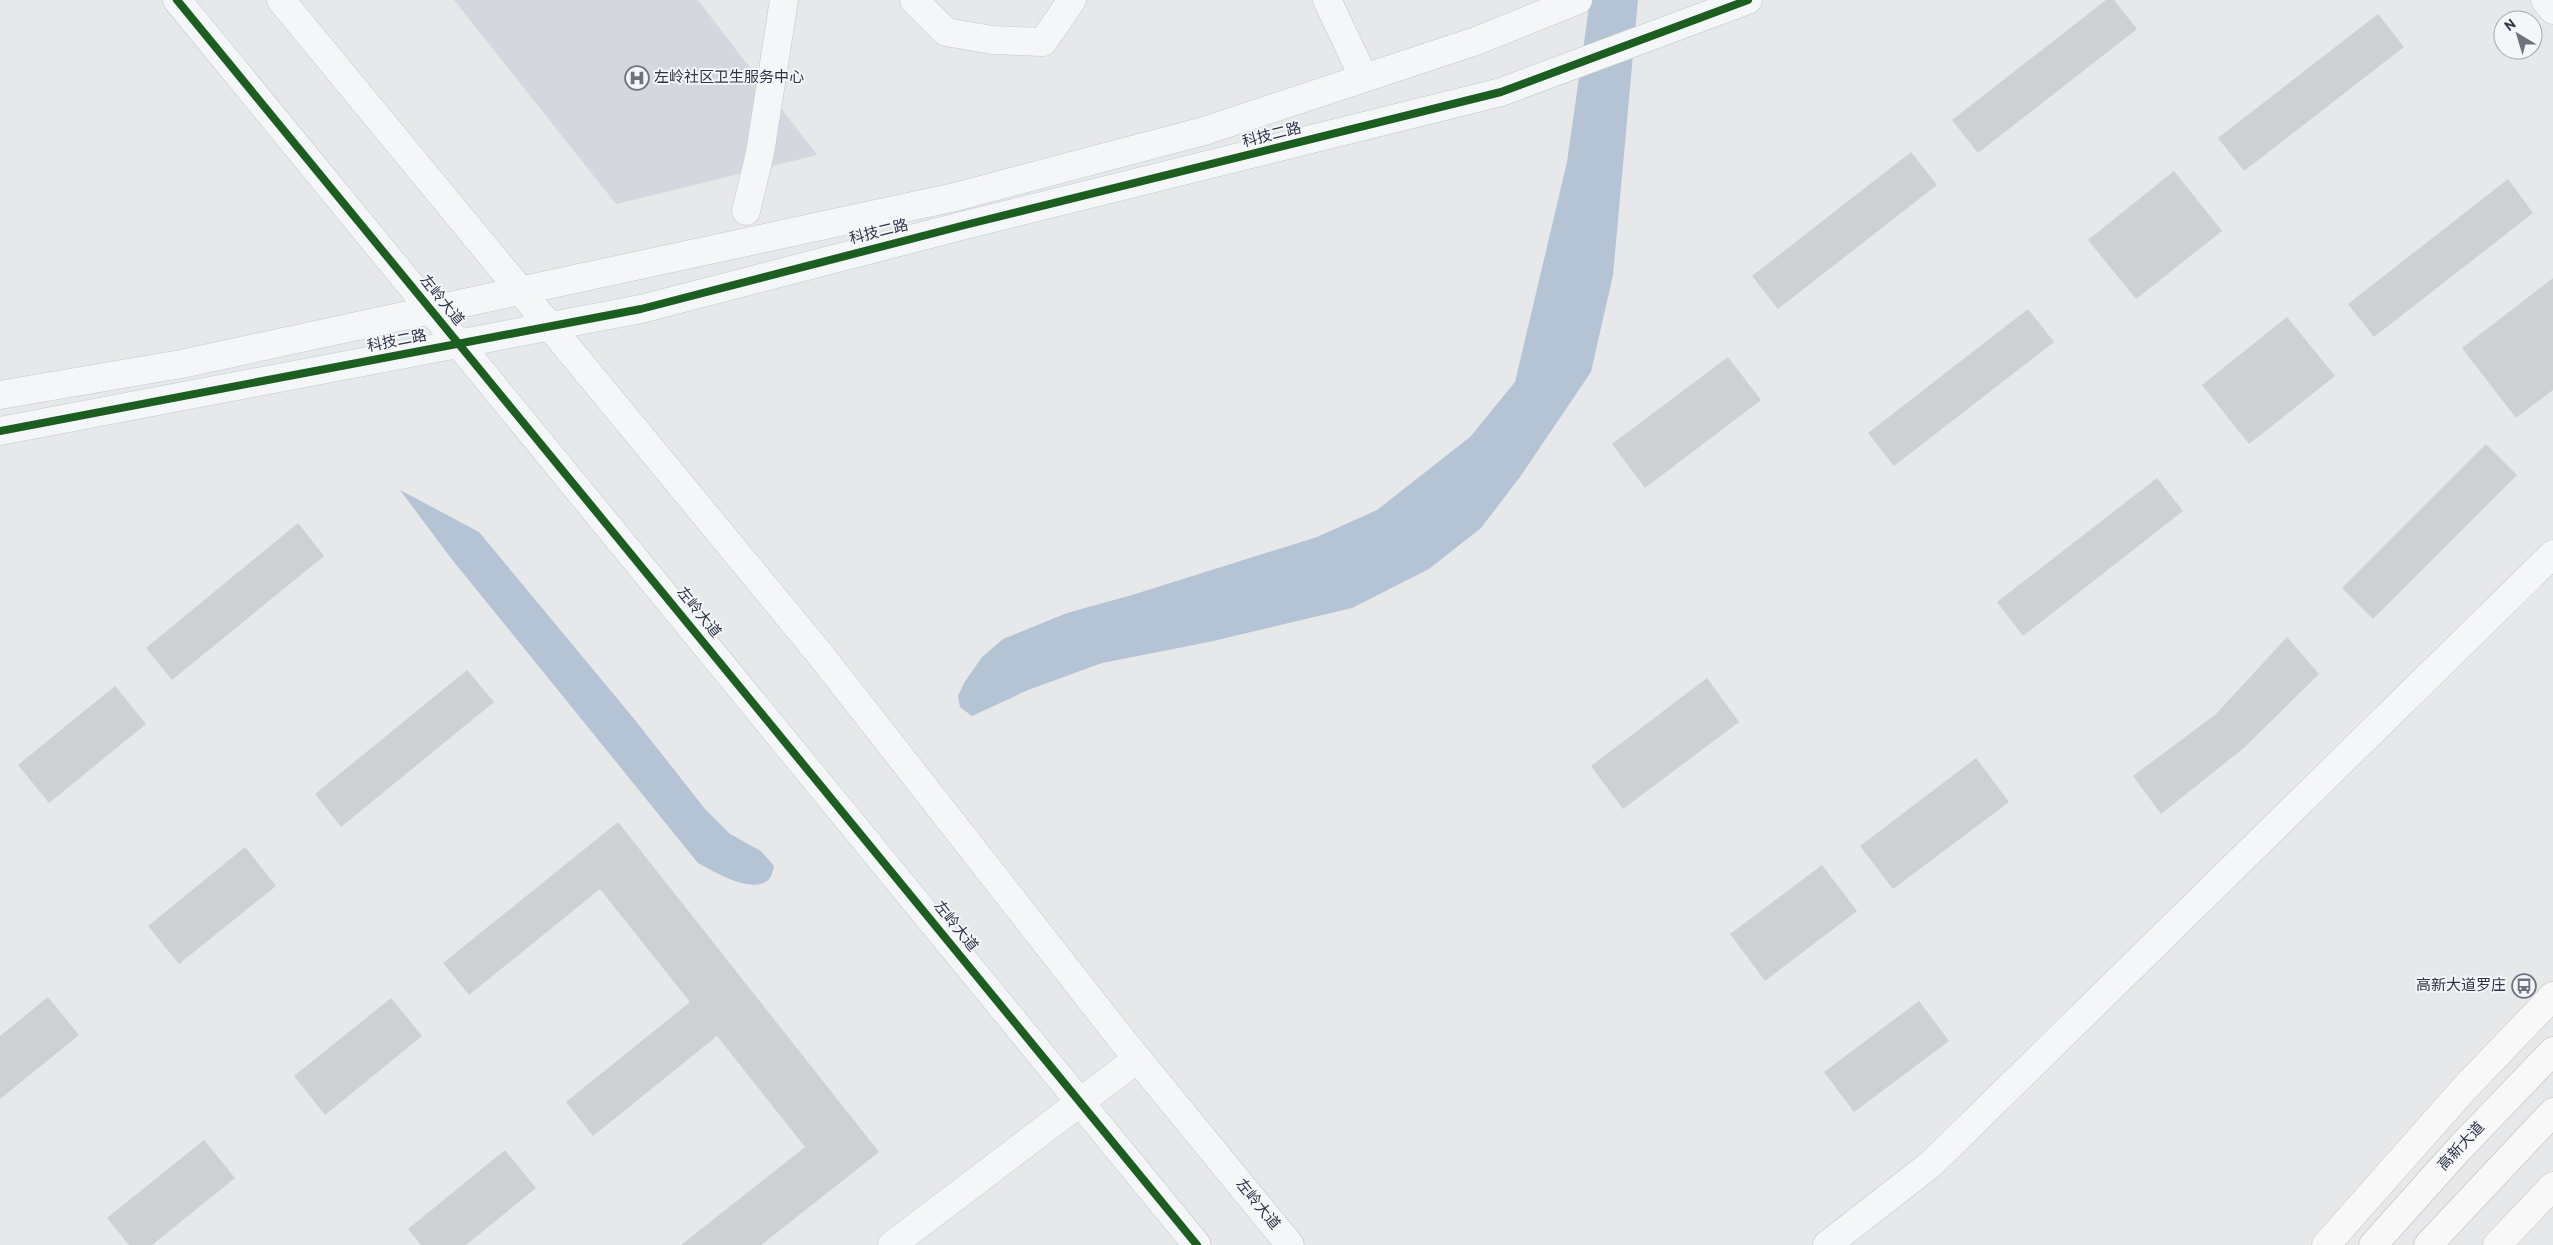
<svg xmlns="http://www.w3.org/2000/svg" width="2553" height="1245" font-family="Overpass,'Noto Sans SC',sans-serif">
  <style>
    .built { fill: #d4d7dd }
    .water { fill: #b4c4d5 }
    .building { fill: #ced0d3 }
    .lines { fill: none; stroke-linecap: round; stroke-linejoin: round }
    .minor-casing { stroke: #c4c6c8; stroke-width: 29 }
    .major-casing { stroke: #c2c5c8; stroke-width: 29 }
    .highway-casing { stroke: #b8bbbf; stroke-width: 29 }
    .minor { stroke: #f5f6f7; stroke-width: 28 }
    .major { stroke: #f8f8f8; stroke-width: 28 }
    .highway { stroke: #f8f8f8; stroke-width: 28 }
    .cycleway-casing { stroke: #f4f6f9; stroke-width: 11 }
    .cycleway { stroke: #1b5e20; stroke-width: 8 }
    .labels { text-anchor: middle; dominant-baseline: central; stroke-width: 4; stroke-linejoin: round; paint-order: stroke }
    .poi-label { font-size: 15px; fill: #2b3445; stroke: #f4f6f9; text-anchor: start }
    .street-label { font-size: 15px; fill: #2b3445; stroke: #f4f6f9 }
  </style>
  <rect width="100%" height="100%" fill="#e6e8ea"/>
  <polygon class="built" points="454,0 698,0 817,155 616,204"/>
  <g class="water">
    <polygon points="1590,0 1638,0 1613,275 1591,372 1520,477 1481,528 1429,569 1352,608 1209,642 1102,663 1028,690 972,716 960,707 958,696 964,683 982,657 1003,639 1067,613 1132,595 1317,537 1377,510 1470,437 1515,382 1567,162"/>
    <path d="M400,490L479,532L635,720L705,809L730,834L761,851L774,866C773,870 772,875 770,878C755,897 713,871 698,863L450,557Z"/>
  </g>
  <g class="building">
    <polygon points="2106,0 2114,0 2137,29 1978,153 1952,120"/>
    <polygon points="2378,14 2404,47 2244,171 2218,138"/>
    <polygon points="1911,152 1937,185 1778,309 1752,276"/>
    <polygon points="2174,171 2222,231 2136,299 2088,240"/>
    <polygon points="2508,179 2533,213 2374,337 2348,304"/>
    <polygon points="2553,278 2553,390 2516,418 2462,348"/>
    <polygon points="2028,309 2054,342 1894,466 1868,433"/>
    <polygon points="2287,317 2335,376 2249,444 2202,385"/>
    <polygon points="1728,357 1761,400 1645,488 1612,444"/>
    <polygon points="2486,444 2517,475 2373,619 2342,588"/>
    <polygon points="2157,478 2183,511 2023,636 1997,602"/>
    <polygon points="298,523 324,556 172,680 146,648"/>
    <polygon points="2287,637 2319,674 2245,747 2161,814 2133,776 2216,714"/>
    <polygon points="467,670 494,702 341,827 315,794"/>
    <polygon points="1707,678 1739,722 1623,809 1591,766"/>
    <polygon points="115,686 146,724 49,803 18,765"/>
    <polygon points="1976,758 2009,802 1893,889 1860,846"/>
    <polygon points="618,822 879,1152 761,1245 681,1245 805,1147 717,1036 593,1136 566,1102 690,1002 600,889 469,995 443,963"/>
    <polygon points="245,847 276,886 179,964 148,926"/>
    <polygon points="1822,865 1857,911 1765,981 1730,934"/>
    <polygon points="48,997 79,1035 0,1099 0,1036"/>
    <polygon points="391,998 422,1036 325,1115 294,1076"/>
    <polygon points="1919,1001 1949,1041 1854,1112 1824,1072"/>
    <polygon points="204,1140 235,1178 152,1245 129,1245 107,1218"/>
    <polygon points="505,1150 536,1188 466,1245 421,1245 408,1229"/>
  </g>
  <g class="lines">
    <g class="minor-casing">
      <g id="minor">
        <polyline points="177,0 1197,1245"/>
        <polyline points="281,0 819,653 1123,1041 1290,1245"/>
        <polyline points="914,0 946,32 992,40 1043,42 1072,0"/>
        <polyline points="1327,0 1364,78"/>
        <polyline points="2545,0 2553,10"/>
        <polyline points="746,211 760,153 784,0"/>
        <polyline points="0,395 181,364 955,197 1204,131 1476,41 1578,0"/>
        <polyline points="0,431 641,309 965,225 1501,92 1748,0"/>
        <polyline points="892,1245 1137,1059"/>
        <polyline points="1827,1245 1931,1164 2553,554"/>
      </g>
    </g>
    <g class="major-casing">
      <g id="major">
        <polyline points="2326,1245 2463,1090 2553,996"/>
        <polyline points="2497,1245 2553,1186"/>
      </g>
    </g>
    <g class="highway-casing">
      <g id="highway">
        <polyline points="2373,1245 2459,1149 2553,1051"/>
        <polyline points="2428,1245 2553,1112"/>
      </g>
    </g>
    <use href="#minor" class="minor"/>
    <use href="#major" class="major"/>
    <use href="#highway" class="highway"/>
    <g class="cycleway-casing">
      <g id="cycleway">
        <polyline points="177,0 1197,1245"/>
        <polyline points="0,431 641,309 965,225 1501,92 1748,0"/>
      </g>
    </g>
    <use href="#cycleway" class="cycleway"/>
  </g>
  <defs>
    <g id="hospital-ring" transform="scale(1.25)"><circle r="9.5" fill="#f4f6f9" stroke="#6c737f" stroke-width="1.5"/><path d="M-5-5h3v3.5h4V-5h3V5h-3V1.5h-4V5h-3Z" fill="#6c737f"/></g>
    <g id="bus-ring" transform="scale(1.25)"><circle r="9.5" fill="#f4f6f9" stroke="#6c737f" stroke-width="1.5"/><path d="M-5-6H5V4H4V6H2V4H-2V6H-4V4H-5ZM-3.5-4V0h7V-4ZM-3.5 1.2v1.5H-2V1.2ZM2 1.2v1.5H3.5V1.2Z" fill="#6c737f"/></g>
  </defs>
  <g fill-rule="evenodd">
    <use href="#hospital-ring" x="637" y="78"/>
    <use href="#bus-ring" x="2524" y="986"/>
  </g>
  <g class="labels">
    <g class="poi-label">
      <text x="654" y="78">左岭社区卫生服务中心</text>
      <text x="2506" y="986" text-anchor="end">高新大道罗庄</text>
    </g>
    <g class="street-label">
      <text transform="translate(1272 136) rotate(-14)">科技二路</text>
      <text transform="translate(879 233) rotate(-14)">科技二路</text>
      <text transform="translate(441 301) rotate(51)">左岭大道</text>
      <text transform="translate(397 342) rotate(-11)">科技二路</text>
      <text transform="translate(698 613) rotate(51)">左岭大道</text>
      <text transform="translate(955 927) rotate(51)">左岭大道</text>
      <text transform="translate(2462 1147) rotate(-47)">高新大道</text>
      <text transform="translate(1257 1205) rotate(51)">左岭大道</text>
    </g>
  </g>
  <g transform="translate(2518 35) rotate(322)"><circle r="24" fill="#f4f6f9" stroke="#a4a8b1"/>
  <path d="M0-4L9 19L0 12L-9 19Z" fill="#6c737f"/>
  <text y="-8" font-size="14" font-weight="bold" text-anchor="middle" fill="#2b3445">N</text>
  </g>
</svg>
